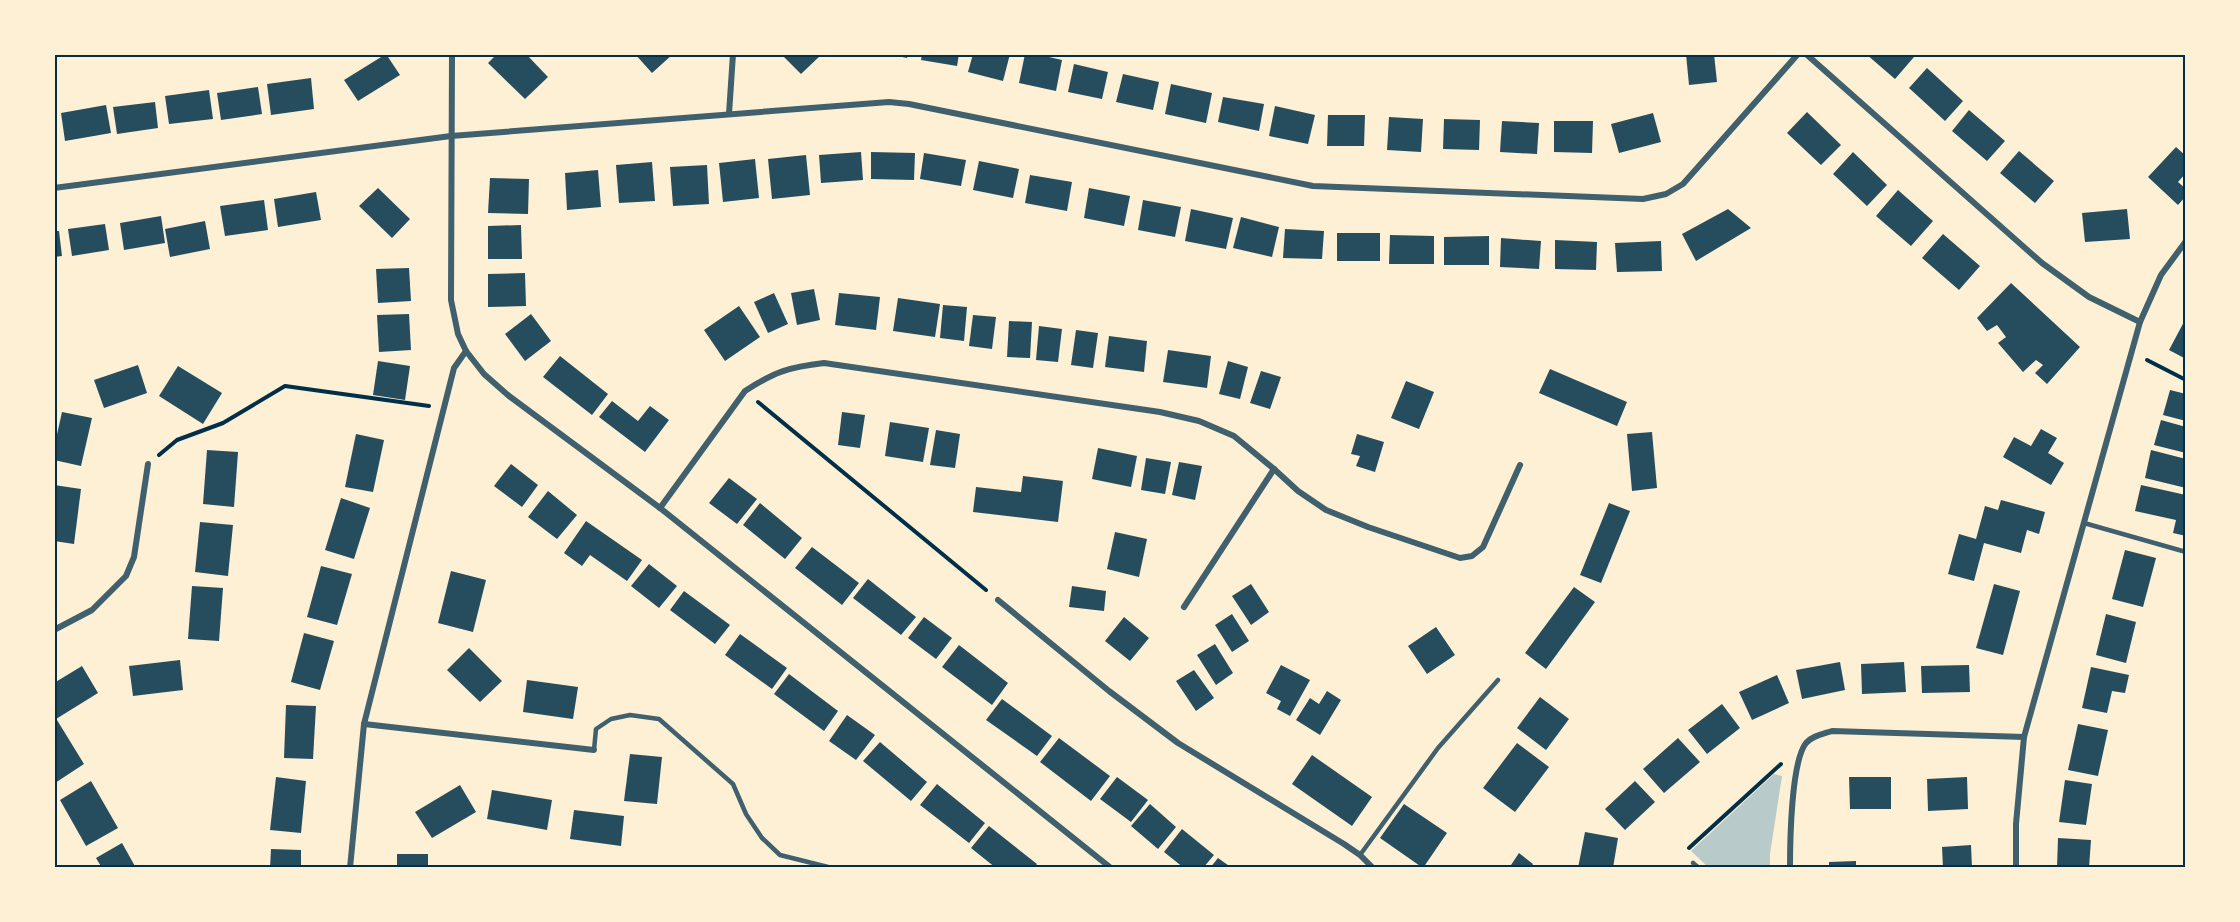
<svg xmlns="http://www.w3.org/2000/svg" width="2240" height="922" font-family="Figtree,sans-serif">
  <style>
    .green { fill: #b9caca }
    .building { fill: #264d5e }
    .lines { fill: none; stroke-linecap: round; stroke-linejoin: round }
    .path { stroke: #003049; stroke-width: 4 }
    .service { stroke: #3f606c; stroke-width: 4.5 }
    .minor { stroke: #3f606c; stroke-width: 6 }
    .neatline { fill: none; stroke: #003049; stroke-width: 2 }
  </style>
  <rect width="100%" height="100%" fill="#fdf0d5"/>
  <polygon class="green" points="1774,774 1782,776 1770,854 1770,868 1709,868 1691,851"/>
  <g class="building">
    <polygon points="386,54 400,75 358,101 344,80"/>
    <polygon points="497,54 526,54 548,77 525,99 488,63"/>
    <polygon points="635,54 673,54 652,73"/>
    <polygon points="781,54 822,54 801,74"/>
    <polygon points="888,54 908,54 907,58"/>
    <polygon points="922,54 959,54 957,66 921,60"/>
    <polygon points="973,54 1010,54 1003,81 968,72"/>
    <polygon points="1025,54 1036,54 1062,60 1056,91 1019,83"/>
    <polygon points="1686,54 1714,54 1717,82 1689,85"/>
    <polygon points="1866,54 1910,54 1914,57 1895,79"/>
    <polygon points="1074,64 1108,72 1102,99 1068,92"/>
    <polygon points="1927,68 1963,101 1945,121 1909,88"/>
    <polygon points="1123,74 1159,82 1153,110 1116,102"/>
    <polygon points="311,78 314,109 271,115 267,84"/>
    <polygon points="1171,84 1212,93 1206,123 1165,114"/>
    <polygon points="258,87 262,114 221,120 217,93"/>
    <polygon points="209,90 213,119 169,124 165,96"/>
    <polygon points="1223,97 1264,104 1259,131 1218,122"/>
    <polygon points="155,102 158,128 117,134 113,107"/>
    <polygon points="106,105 111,133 65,141 61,113"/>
    <polygon points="1275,106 1315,115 1308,144 1269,136"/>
    <polygon points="1969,110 2005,141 1987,161 1952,131"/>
    <polygon points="1807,112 1841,145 1821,165 1787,133"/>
    <polygon points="1653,113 1661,142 1619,153 1611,124"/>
    <polygon points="1328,115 1365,115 1364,146 1327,146"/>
    <polygon points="1389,117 1423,119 1421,152 1387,150"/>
    <polygon points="1444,119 1480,120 1479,150 1443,149"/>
    <polygon points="1502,121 1539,123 1537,154 1500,152"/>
    <polygon points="1554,121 1593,121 1592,153 1554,152"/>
    <polygon points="2176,147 2186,156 2186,173 2178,182 2186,189 2186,196 2178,205 2148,177"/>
    <polygon points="2019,151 2054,181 2035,203 2000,173"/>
    <polygon points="861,152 863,180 821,183 819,155"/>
    <polygon points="871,152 915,153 914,180 871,179"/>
    <polygon points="1853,152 1887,185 1867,206 1833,174"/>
    <polygon points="924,153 966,160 961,186 920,179"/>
    <polygon points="806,155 810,195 772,199 768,159"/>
    <polygon points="755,159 759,198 723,202 719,163"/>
    <polygon points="979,161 1019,169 1013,198 973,190"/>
    <polygon points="652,162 655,201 619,203 616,165"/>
    <polygon points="707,165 709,204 673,206 670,167"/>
    <polygon points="598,170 601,207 567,210 565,173"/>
    <polygon points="1030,175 1072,182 1067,211 1025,203"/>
    <polygon points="490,178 529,179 528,214 488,213"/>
    <polygon points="378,188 410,219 392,238 359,206"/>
    <polygon points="1089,188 1130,196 1124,226 1084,218"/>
    <polygon points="1898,190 1933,221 1911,246 1876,216"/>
    <polygon points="316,192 321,220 278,227 274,199"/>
    <polygon points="264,200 268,230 225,236 220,206"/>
    <polygon points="1143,200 1181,207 1175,237 1138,230"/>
    <polygon points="1191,209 1233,218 1226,249 1185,241"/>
    <polygon points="1728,209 1751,228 1696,261 1682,234"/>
    <polygon points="2127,209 2130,239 2085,242 2082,213"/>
    <polygon points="161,216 165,243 124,250 120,223"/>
    <polygon points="1241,217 1279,227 1272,257 1233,248"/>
    <polygon points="205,221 210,249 170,257 165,229"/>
    <polygon points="105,224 109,250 72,256 68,229"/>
    <polygon points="521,225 522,259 488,259 488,226"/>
    <polygon points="1285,229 1324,231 1322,259 1283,258"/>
    <polygon points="54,231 59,231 62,256 54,257"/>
    <rect x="1337" y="233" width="43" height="28"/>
    <polygon points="1943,234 1980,266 1959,290 1922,258"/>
    <polygon points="1390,235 1434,236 1434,264 1389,264"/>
    <polygon points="1489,236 1489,265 1444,265 1444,237"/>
    <polygon points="1501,238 1541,241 1539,269 1500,267"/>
    <polygon points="1555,240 1597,242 1596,270 1555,269"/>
    <polygon points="1661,241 1662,271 1617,272 1615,243"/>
    <polygon points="409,268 411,301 378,303 376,269"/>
    <polygon points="525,273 526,306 488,307 488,274"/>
    <polygon points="2011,283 2080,347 2047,384 2035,373 2043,365 2036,360 2023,372 1998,343 2006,337 1997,325 1987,331 1977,318"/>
    <polygon points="814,289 820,320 797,325 791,293"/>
    <polygon points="774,293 788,324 768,333 754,302"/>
    <polygon points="839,293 880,297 876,330 835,325"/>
    <polygon points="898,298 940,304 935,337 893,331"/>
    <polygon points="943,305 967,307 964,341 940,338"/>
    <polygon points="739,306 760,337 725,361 704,330"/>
    <polygon points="409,314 411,350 379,352 377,315"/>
    <polygon points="531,314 551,341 525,361 505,334"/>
    <polygon points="973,315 996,317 992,349 969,346"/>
    <polygon points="2186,318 2186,359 2169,350"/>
    <polygon points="1009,321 1032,322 1030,358 1007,357"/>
    <polygon points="1039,326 1062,329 1058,362 1036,360"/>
    <polygon points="1076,330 1098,333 1093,368 1071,365"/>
    <polygon points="1109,336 1147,341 1144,372 1105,367"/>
    <polygon points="1168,350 1211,356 1207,388 1163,382"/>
    <polygon points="560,356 608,394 592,415 543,377"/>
    <polygon points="378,361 410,366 405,400 373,395"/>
    <polygon points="1228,361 1248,367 1240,399 1219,394"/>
    <polygon points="138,365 147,393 104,408 94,380"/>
    <polygon points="178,366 222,393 203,424 159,396"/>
    <polygon points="1550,369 1627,402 1617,426 1539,393"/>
    <polygon points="1261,371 1281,377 1270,409 1250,403"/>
    <polygon points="1406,381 1434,392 1419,429 1391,418"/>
    <polygon points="2170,390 2186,394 2186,421 2163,415"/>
    <polygon points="612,401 638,421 650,406 669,420 645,452 599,417"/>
    <polygon points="62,412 92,418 81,466 54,460 54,448"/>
    <polygon points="842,412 865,415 860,448 838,445"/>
    <polygon points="2161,420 2186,427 2186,453 2154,445"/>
    <polygon points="890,422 929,428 923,462 885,456"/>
    <polygon points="2041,429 2057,438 2048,453 2064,463 2051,485 2003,457 2014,437 2031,446"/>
    <polygon points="936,430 960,434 955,468 930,465"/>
    <polygon points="1652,432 1657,488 1632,491 1627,434"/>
    <polygon points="356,434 384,440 373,492 345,487"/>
    <polygon points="1357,434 1384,442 1375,472 1356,466 1360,456 1351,454"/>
    <polygon points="1098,448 1137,456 1131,487 1092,479"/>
    <polygon points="207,450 238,452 234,507 203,504"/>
    <polygon points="2151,450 2186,459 2186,488 2145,478"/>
    <polygon points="1146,458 1171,462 1165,494 1141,490"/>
    <polygon points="1179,462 1202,466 1195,500 1172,495"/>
    <polygon points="511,464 538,485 522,507 494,486"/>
    <polygon points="1023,476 1063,481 1058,522 973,512 976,487 1021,492"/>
    <polygon points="729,478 757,499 737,524 709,503"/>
    <polygon points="54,485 81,489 74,544 54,541"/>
    <polygon points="2141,485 2186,495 2186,536 2173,533 2176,520 2135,511"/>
    <polygon points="548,491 577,515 557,539 528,517"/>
    <polygon points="341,498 370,508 354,559 325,550"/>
    <polygon points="2001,500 2045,512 2039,534 2027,530 2021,553 1984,543 1974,581 1948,574 1959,534 1976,539 1985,506 1998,510"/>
    <polygon points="760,503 802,538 785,559 743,525"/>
    <polygon points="1609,503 1630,511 1601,583 1580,575"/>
    <polygon points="586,521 642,560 627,581 590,555 582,566 564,553"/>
    <polygon points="200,522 233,525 228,576 195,572"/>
    <polygon points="1115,532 1147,539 1139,577 1107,569"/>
    <polygon points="812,547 859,583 842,605 795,568"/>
    <polygon points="2125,550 2156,558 2143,607 2112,599"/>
    <polygon points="649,564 677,586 659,608 631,586"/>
    <polygon points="321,566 352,574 337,625 307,617"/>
    <polygon points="451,571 486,580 473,632 438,623"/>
    <polygon points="868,579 916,617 901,635 853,598"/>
    <polygon points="1251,584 1269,612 1251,625 1232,596"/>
    <polygon points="1994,584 2020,591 2003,655 1976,648"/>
    <polygon points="192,586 223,588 219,641 188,639"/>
    <polygon points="1072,586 1106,591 1104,611 1069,607"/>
    <polygon points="1574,587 1595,602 1546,669 1525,653"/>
    <polygon points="684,591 730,625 715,644 670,610"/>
    <polygon points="1232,614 1249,641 1232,652 1215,625"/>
    <polygon points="2106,614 2136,622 2126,663 2096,655"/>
    <polygon points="924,617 952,638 936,659 908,638"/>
    <polygon points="1124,617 1149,638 1130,661 1105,641"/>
    <polygon points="1436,627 1455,655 1427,674 1408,646"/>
    <polygon points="304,633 334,641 320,690 291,682"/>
    <polygon points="740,634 787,668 772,689 725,655"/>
    <polygon points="1215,644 1233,673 1216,685 1197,655"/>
    <polygon points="959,645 1008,683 992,705 942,667"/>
    <polygon points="469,648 502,681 480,702 447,670"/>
    <polygon points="180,660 183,690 133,696 129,666"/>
    <polygon points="1840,662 1845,690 1802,699 1796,670"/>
    <polygon points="1904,662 1906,692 1862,694 1861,664"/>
    <polygon points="1281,665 1310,680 1290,716 1277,709 1281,701 1266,693"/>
    <polygon points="1969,665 1970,692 1922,693 1921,666"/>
    <polygon points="82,666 98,693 56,719 54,716 54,683"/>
    <polygon points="2091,667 2129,675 2125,693 2112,691 2107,713 2082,708"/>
    <polygon points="1194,670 1214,698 1196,711 1176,681"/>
    <polygon points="789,674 838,711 824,731 774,694"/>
    <polygon points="1777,675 1789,703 1752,720 1739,692"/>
    <polygon points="527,680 578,687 573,719 523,712"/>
    <polygon points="1327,691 1341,700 1320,735 1296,720 1310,698 1319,704"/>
    <polygon points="1540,697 1569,719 1546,750 1517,728"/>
    <polygon points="1002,699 1052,736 1037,756 986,720"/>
    <polygon points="1722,704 1740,728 1707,754 1688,730"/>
    <polygon points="286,705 316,706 313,759 284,758"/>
    <polygon points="847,715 875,735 856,760 829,741"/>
    <polygon points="57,720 84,764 55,783 54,722"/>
    <polygon points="2078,724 2108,730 2098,776 2068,770"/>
    <polygon points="1059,738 1110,776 1091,801 1040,762"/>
    <polygon points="1678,738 1700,762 1664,793 1643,769"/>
    <polygon points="880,742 927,782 911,801 863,761"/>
    <polygon points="1517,743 1549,767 1515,812 1483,788"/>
    <polygon points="630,754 662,757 657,804 624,801"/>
    <polygon points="1312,755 1372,797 1352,826 1292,784"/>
    <polygon points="276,777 306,781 301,833 270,830"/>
    <polygon points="1117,777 1148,800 1131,822 1100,799"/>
    <polygon points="1849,777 1891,777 1891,809 1850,809"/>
    <polygon points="1967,777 1968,809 1928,811 1927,779"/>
    <polygon points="2065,780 2092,784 2086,825 2059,822"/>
    <polygon points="91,781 118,828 86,846 60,800"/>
    <polygon points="1635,781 1655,802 1625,830 1605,809"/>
    <polygon points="937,784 985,823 969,843 920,805"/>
    <polygon points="460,785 476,812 432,838 415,812"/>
    <polygon points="492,790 552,800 547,830 487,819"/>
    <polygon points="1150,804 1176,827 1158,849 1131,826"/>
    <polygon points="1404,804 1447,833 1423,868 1380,838"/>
    <polygon points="574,810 624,816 621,846 570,839"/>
    <polygon points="989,826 1037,864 1034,868 996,868 971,848"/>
    <polygon points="1182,829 1214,855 1203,868 1184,868 1164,852"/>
    <polygon points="1585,832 1618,838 1613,868 1578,868"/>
    <polygon points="2058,838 2091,840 2089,868 2057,868"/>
    <polygon points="122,843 136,868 102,868 96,858"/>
    <polygon points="1971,845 1972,868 1943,868 1942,847"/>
    <polygon points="271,849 301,850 301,868 270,868"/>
    <polygon points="1519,853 1533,864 1531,868 1509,868"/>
    <rect x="397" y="854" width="31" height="14"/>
    <polygon points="1218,858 1232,868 1210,868"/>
    <polygon points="1856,861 1856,868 1829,868 1829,862"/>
  </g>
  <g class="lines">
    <g class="path">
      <polyline points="2147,360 2186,380"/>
      <polyline points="758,402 986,590"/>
      <polyline points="159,455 177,440 223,423 285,386 429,406"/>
      <polyline points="1689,848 1781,764"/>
    </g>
    <g class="service">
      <polyline points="2084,523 2186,552"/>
      <polyline points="594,750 596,729 611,719 630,715 659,719 733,784 746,814 762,838 780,855 832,868"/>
      <polyline points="1360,855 1438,748 1498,680"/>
      <polyline points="1693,863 1699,868"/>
    </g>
    <g class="minor">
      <polyline points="452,54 451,300 458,334 466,351 484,374 509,396 660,508 1111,868"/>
      <polyline points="1806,54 2042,263 2089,297 2140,322"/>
      <polyline points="729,114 733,54"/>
      <polyline points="54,188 451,136 889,102 909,104 1313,186 1643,199 1666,194 1683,184 1798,54"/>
      <path d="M660,508L745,391C774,372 789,367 824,363L1160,412L1199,421L1234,436L1274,469L1298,491L1326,510L1368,527L1460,558L1472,556L1483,547L1520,465"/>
      <polyline points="998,600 1109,691 1178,743 1344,844 1360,855 1373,868"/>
      <polyline points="1184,607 1274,469"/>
      <polyline points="54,630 92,610 126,576 134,557 148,464"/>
      <polyline points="364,724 594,750"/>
      <polyline points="350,868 364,724 454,368 466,351"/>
      <path d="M1790,868C1790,843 1791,762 1806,743C1812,736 1823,734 1832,731L2024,737"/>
      <polyline points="2016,868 2016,824 2024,737 2140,322 2161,275 2186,241"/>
    </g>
  </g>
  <rect width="2240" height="922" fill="none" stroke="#fdf0d5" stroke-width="111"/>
  <rect x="56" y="56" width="2128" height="810" class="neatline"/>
</svg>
